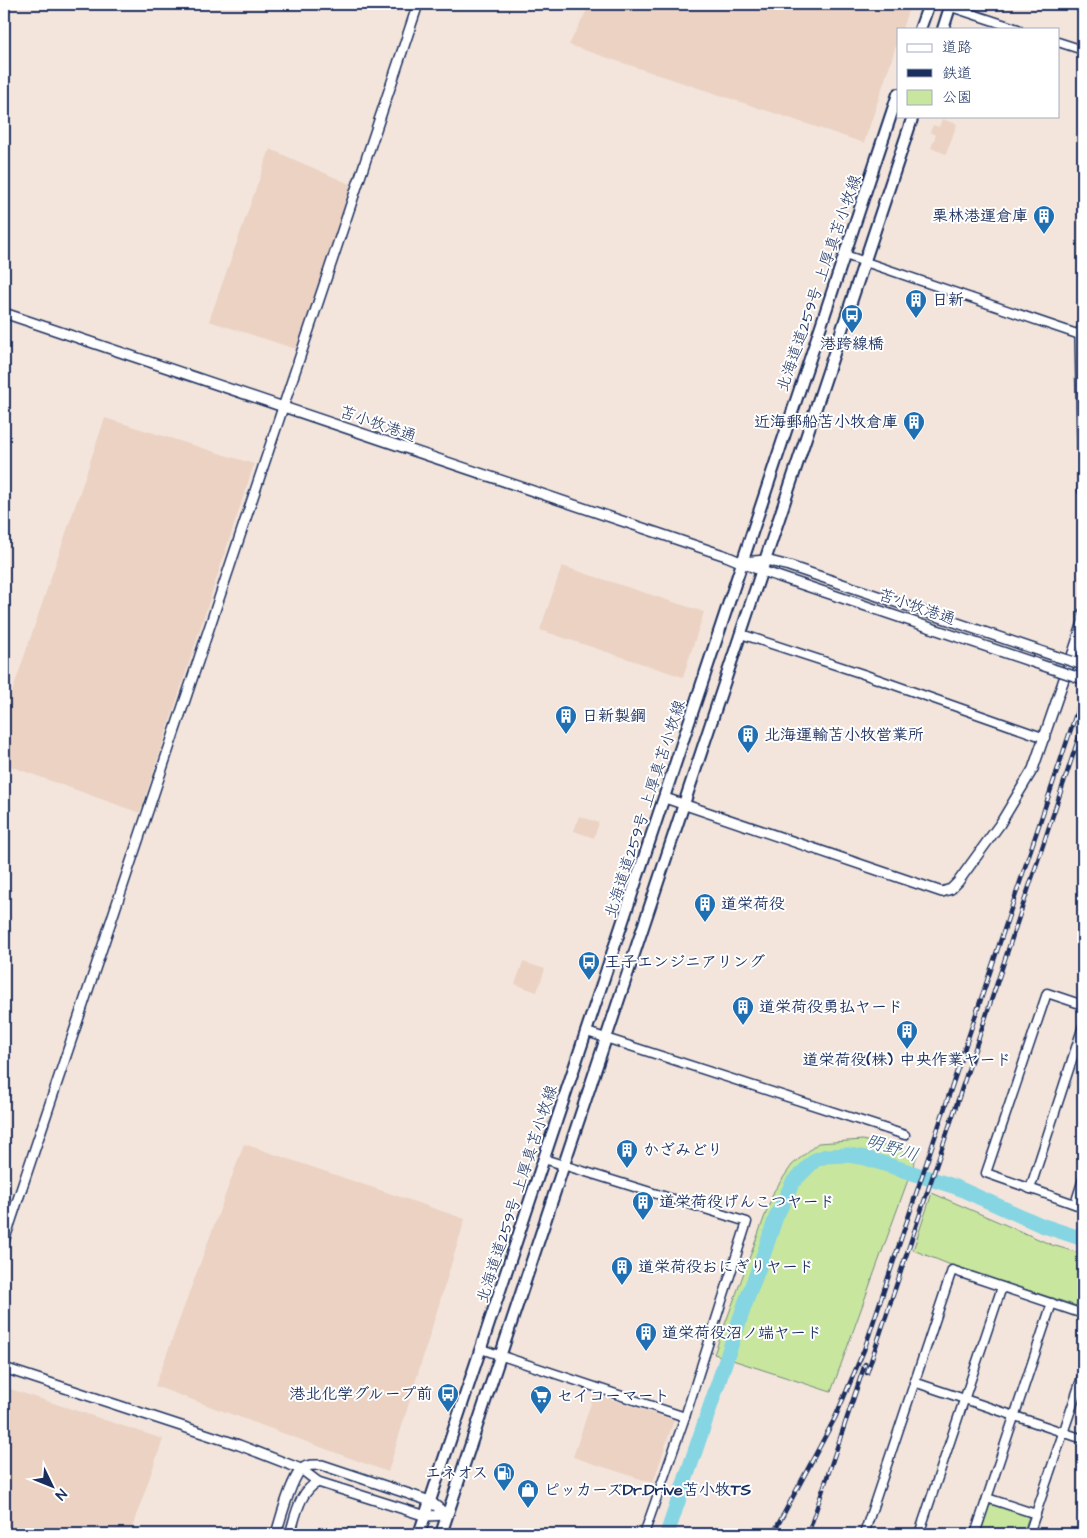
<svg xmlns="http://www.w3.org/2000/svg" width="1087" height="1538" font-family="'Architects Daughter','Klee One',sans-serif">
  <style>
    .built { fill: #ebd2c3 }
    .green { fill: #c8e69e; stroke: #728a7e }
    .lines { fill: none; stroke-linecap: round; stroke-linejoin: round }
    .river { stroke: #86d5e3; stroke-width: 15 }
    .minor-casing { stroke: #1b2f5e; stroke-width: 11 }
    .tertiary-casing { stroke: #1b2f5e; stroke-width: 12 }
    .secondary-casing { stroke: #1b2f5e; stroke-width: 14 }
    .minor { stroke: #fff; stroke-width: 8 }
    .tertiary { stroke: #fff; stroke-width: 9 }
    .secondary { stroke: #fff; stroke-width: 10 }
    .rail-casing { stroke: #1b2f5e; stroke-width: 4.5 }
    .rail { stroke: #fff; stroke-width: 2.5; stroke-dasharray: 8; stroke-linecap: butt }
    .tertiary-bridge-casing { stroke: #1b2f5e; stroke-width: 12; stroke-linecap: butt }
    .tertiary-bridge { stroke: #fff; stroke-width: 9 }
    .labels { text-anchor: middle; dominant-baseline: central; stroke-width: 4; stroke-linejoin: round; paint-order: stroke }
    .poi-label { font-size: 16px; font-weight: bold; fill: #1b2f5e; stroke: #fff; text-anchor: start }
    .street-label { font-size: 16px; fill: #1b2f5e; stroke: #fff }
    .water-label { font-size: 18px; font-style: italic; fill: #36587f; stroke: #fff }
  </style>
  <rect width="100%" height="100%" fill="#f3e5dc"/>
  <filter id="ink" filterUnits="userSpaceOnUse"><feTurbulence type="fractalNoise" baseFrequency=".02" numOctaves="2"/><feDisplacementMap in="SourceGraphic" scale="10" xChannelSelector="R" yChannelSelector="G"/><feConvolveMatrix kernelMatrix="1 2 1 2 8 2 1 2 1" color-interpolation-filters="sRGB"/></filter>
  <g filter="url(#ink)">
    <g class="built">
      <polygon points="590,4 910,4 902,29 898,29 898,40 864,143 569,45"/>
      <polygon points="942,119 957,124 946,154 931,148 936,135 930,132 933,125 939,127"/>
      <polygon points="270,149 352,185 296,349 209,321"/>
      <polygon points="105,418 254,464 140,813 4,764 4,716"/>
      <polygon points="562,566 704,612 683,677 540,630"/>
      <polygon points="579,816 599,823 594,838 574,831"/>
      <polygon points="523,962 545,969 537,992 515,984"/>
      <polygon points="244,1144 465,1219 388,1472 155,1386"/>
      <polygon points="4,1387 163,1439 130,1534 4,1534"/>
      <polygon points="594,1394 674,1420 653,1483 573,1457"/>
    </g>
    <g class="green">
      <polygon points="863,1140 917,1155 831,1392 714,1354 774,1191 792,1165 818,1143"/>
      <polygon points="932,1193 1052,1245 1083,1254 1083,1308 951,1265 913,1250"/>
      <polygon points="993,1504 1029,1516 1023,1534 980,1534 988,1507"/>
    </g>
    <g class="lines">
      <polyline class="river" points="667,1534 745,1304 761,1262 776,1217 793,1182 815,1160 826,1156 848,1155 866,1158 956,1187 1041,1225 1083,1239"/>
      <g class="minor-casing">
        <g id="minor">
          <polyline points="942,4 1018,29"/>
          <polyline points="1058,42 1083,50"/>
          <polyline points="845,255 1080,335"/>
          <polyline points="741,634 863,674 1045,738"/>
          <polyline points="1083,1005 1047,993 986,1173 1083,1207"/>
          <polyline points="587,1032 905,1135"/>
          <polyline points="544,1159 747,1222 685,1417 644,1534"/>
          <polyline points="1030,1189 1083,1026"/>
          <polyline points="1075,1204 1083,1179"/>
          <polyline points="481,1349 685,1417"/>
          <polyline points="914,1382 1083,1439"/>
          <polyline points="987,1498 1036,1514"/>
          <polyline points="864,1534 952,1270 1083,1314"/>
          <polyline points="919,1534 1002,1287"/>
          <polyline points="975,1534 1052,1303"/>
          <polyline points="1029,1534 1083,1374"/>
        </g>
      </g>
      <g class="tertiary-casing">
        <g id="tertiary">
          <polyline points="4,313 726,556 762,571 1053,669"/>
          <polyline points="1083,326 1080,335 1083,491"/>
          <polyline points="742,562 766,560 789,566 1058,657"/>
          <polyline points="665,798 942,892 951,889 958,882 1000,824 1033,769 1074,650 1083,622 1083,613"/>
          <polyline points="4,1241 418,4"/>
          <polyline points="4,1368 239,1445 301,1469 318,1482 426,1516 447,1515"/>
          <path d="M276,1534C280,1521 292,1475 303,1468C308,1464 315,1465 322,1465L430,1501L447,1515"/>
          <path d="M290,1534C296,1515 299,1492 318,1482"/>
        </g>
      </g>
      <g class="secondary-casing">
        <g id="secondary">
          <polyline points="920,29 929,4"/>
          <polyline points="943,29 951,4"/>
          <polyline points="419,1534 898,94"/>
          <polyline points="441,1534 913,116"/>
        </g>
      </g>
      <use href="#minor" class="minor"/>
      <use href="#tertiary" class="tertiary"/>
      <use href="#secondary" class="secondary"/>
      <g class="rail-casing">
        <g id="rail">
          <polyline points="867,1373 1083,725"/>
          <polyline points="773,1534 835,1418 864,1350 1083,693"/>
          <polyline points="808,1534 865,1364"/>
        </g>
      </g>
      <use href="#rail" class="rail"/>
      <g class="tertiary-bridge-casing">
        <g id="tertiary-bridge">
          <polyline points="1058,657 1083,665"/>
          <polyline points="1053,669 1083,679"/>
        </g>
      </g>
      <use href="#tertiary-bridge" class="tertiary-bridge"/>
    </g>
  </g>
  <defs>
    <g id="building-pin" transform="scale(1.125)"><path d="M0 17L-7.5 6A9.5 9.5 0 1 1 7.5 6Z" fill="#1f6fb2" stroke="#fff"/><path d="M-4-6H4V6H1V3H-1V6H-4ZM-2.5-4.3h1.7v1.8h-1.7ZM.8-4.3h1.7v1.8H.8ZM-2.5-1h1.7V.8h-1.7ZM.8-1h1.7V.8H.8Z" fill="#fff"/></g>
    <g id="bus-pin" transform="scale(1.125)"><path d="M0 17L-7.5 6A9.5 9.5 0 1 1 7.5 6Z" fill="#1f6fb2" stroke="#fff"/><path d="M-5-6H5V4H4V6H2V4H-2V6H-4V4H-5ZM-3.5-4V0h7V-4ZM-3.5 1.2v1.5H-2V1.2ZM2 1.2v1.5H3.5V1.2Z" fill="#fff"/></g>
    <g id="supermarket-pin" transform="scale(1.125)"><path d="M0 17L-7.5 6A9.5 9.5 0 1 1 7.5 6Z" fill="#1f6fb2" stroke="#fff"/><path d="M-6-5.5h2.5l.6 2H6L4.5 2H-2.5L-4.4-4H-6ZM-1.5 3.2a1.3 1.3 0 1 0 .1 0ZM3 3.2a1.3 1.3 0 1 0 .1 0Z" fill="#fff"/></g>
    <g id="fuel-pin" transform="scale(1.125)"><path d="M0 17L-7.5 6A9.5 9.5 0 1 1 7.5 6Z" fill="#1f6fb2" stroke="#fff"/><path d="M-5.5-6h7V0h2V4h1.3V-2.5L3-4.5l.8-.8L6-3V5H2.5V1h-1V6h-7ZM-4.2-4.7v3.2H.2V-4.7Z" fill="#fff"/></g>
    <g id="shop-pin" transform="scale(1.125)"><path d="M0 17L-7.5 6A9.5 9.5 0 1 1 7.5 6Z" fill="#1f6fb2" stroke="#fff"/><path d="M-5-2.5h2.3a2.7 3.5 0 0 1 5.4 0H5L5.5 6h-11ZM-1.5-2.5h3a1.5 2.3 0 0 0-3 0Z" fill="#fff"/></g>
  </defs>
  <g fill-rule="evenodd">
    <use href="#building-pin" x="1044" y="216"/>
    <use href="#building-pin" x="916" y="300"/>
    <use href="#bus-pin" x="852" y="315"/>
    <use href="#building-pin" x="914" y="422"/>
    <use href="#building-pin" x="566" y="716"/>
    <use href="#building-pin" x="748" y="735"/>
    <use href="#building-pin" x="705" y="904"/>
    <use href="#bus-pin" x="589" y="962"/>
    <use href="#building-pin" x="743" y="1007"/>
    <use href="#building-pin" x="907" y="1031"/>
    <use href="#building-pin" x="627" y="1150"/>
    <use href="#building-pin" x="643" y="1202"/>
    <use href="#building-pin" x="622" y="1267"/>
    <use href="#building-pin" x="646" y="1333"/>
    <use href="#bus-pin" x="448" y="1394"/>
    <use href="#supermarket-pin" x="541" y="1396"/>
    <use href="#fuel-pin" x="504" y="1473"/>
    <use href="#shop-pin" x="528" y="1490"/>
  </g>
  <g class="labels">
    <g class="poi-label">
      <text x="1028" y="216" text-anchor="end">栗林港運倉庫</text>
      <text x="932" y="300">日新</text>
      <text x="852" y="344" text-anchor="middle">港跨線橋</text>
      <text x="898" y="422" text-anchor="end">近海郵船苫小牧倉庫</text>
      <text x="582" y="716">日新製鋼</text>
      <text x="764" y="735">北海運輸苫小牧営業所</text>
      <text x="721" y="904">道栄荷役</text>
      <text x="605" y="962">王子エンジニアリング</text>
      <text x="759" y="1007">道栄荷役勇払ヤード</text>
      <text x="907" y="1060" text-anchor="middle">道栄荷役(株) 中央作業ヤード</text>
      <text x="643" y="1150">かざみどり</text>
      <text x="659" y="1202">道栄荷役げんこつヤード</text>
      <text x="638" y="1267">道栄荷役おにぎりヤード</text>
      <text x="662" y="1333">道栄荷役沼ノ端ヤード</text>
      <text x="432" y="1394" text-anchor="end">港北化学グループ前</text>
      <text x="557" y="1396">セイコーマート</text>
      <text x="488" y="1473" text-anchor="end">エネオス</text>
      <text x="544" y="1490">ピッカーズDr.Drive苫小牧TS</text>
    </g>
    <g class="street-label">
      <text transform="translate(819 283) rotate(-71)">北海道道259号 上厚真苫小牧線</text>
      <text transform="translate(378 424) rotate(19)">苫小牧港通</text>
      <text transform="translate(917 607) rotate(19)">苫小牧港通</text>
      <text transform="translate(645 809) rotate(-72)">北海道道259号 上厚真苫小牧線</text>
      <text transform="translate(517 1194) rotate(-72)">北海道道259号 上厚真苫小牧線</text>
    </g>
    <g class="water-label">
      <text transform="translate(892 1148) rotate(17)">明野川</text>
    </g>
  </g>
  <rect width="1087" height="1538" fill="none" stroke="#fff" stroke-width="20"/>
  <rect x="10" y="10" width="1067" height="1518" fill="none" stroke="#1b2f5e" stroke-width="2" filter="url(#ink)"/>
  <rect x="897" y="28" width="162" height="90" fill="#ffffff" stroke="#a4acbf"/>
  <rect x="907" y="44" width="25" height="8" fill="#ffffff" stroke="#a4acbf"/>
  <text x="942" y="52" font-size="15" fill="#1b2f5e">道路</text>
  <rect x="907" y="69" width="25" height="8" fill="#1b2f5e" stroke="#a4acbf"/>
  <text x="942" y="78" font-size="15" fill="#1b2f5e">鉄道</text>
  <rect x="907" y="90" width="25" height="15" fill="#c8e69e" stroke="#a4acbf"/>
  <text x="942" y="102" font-size="15" fill="#1b2f5e">公園</text>
  <g transform="translate(52 1486) rotate(133)" stroke="#ffffff" stroke-width="4" paint-order="stroke">
  <path d="M0-4L9 19L0 12L-9 19Z" fill="#1b2f5e"/>
  <text y="-8" font-size="14" font-weight="bold" text-anchor="middle" fill="#1b2f5e">N</text>
  </g>
</svg>
